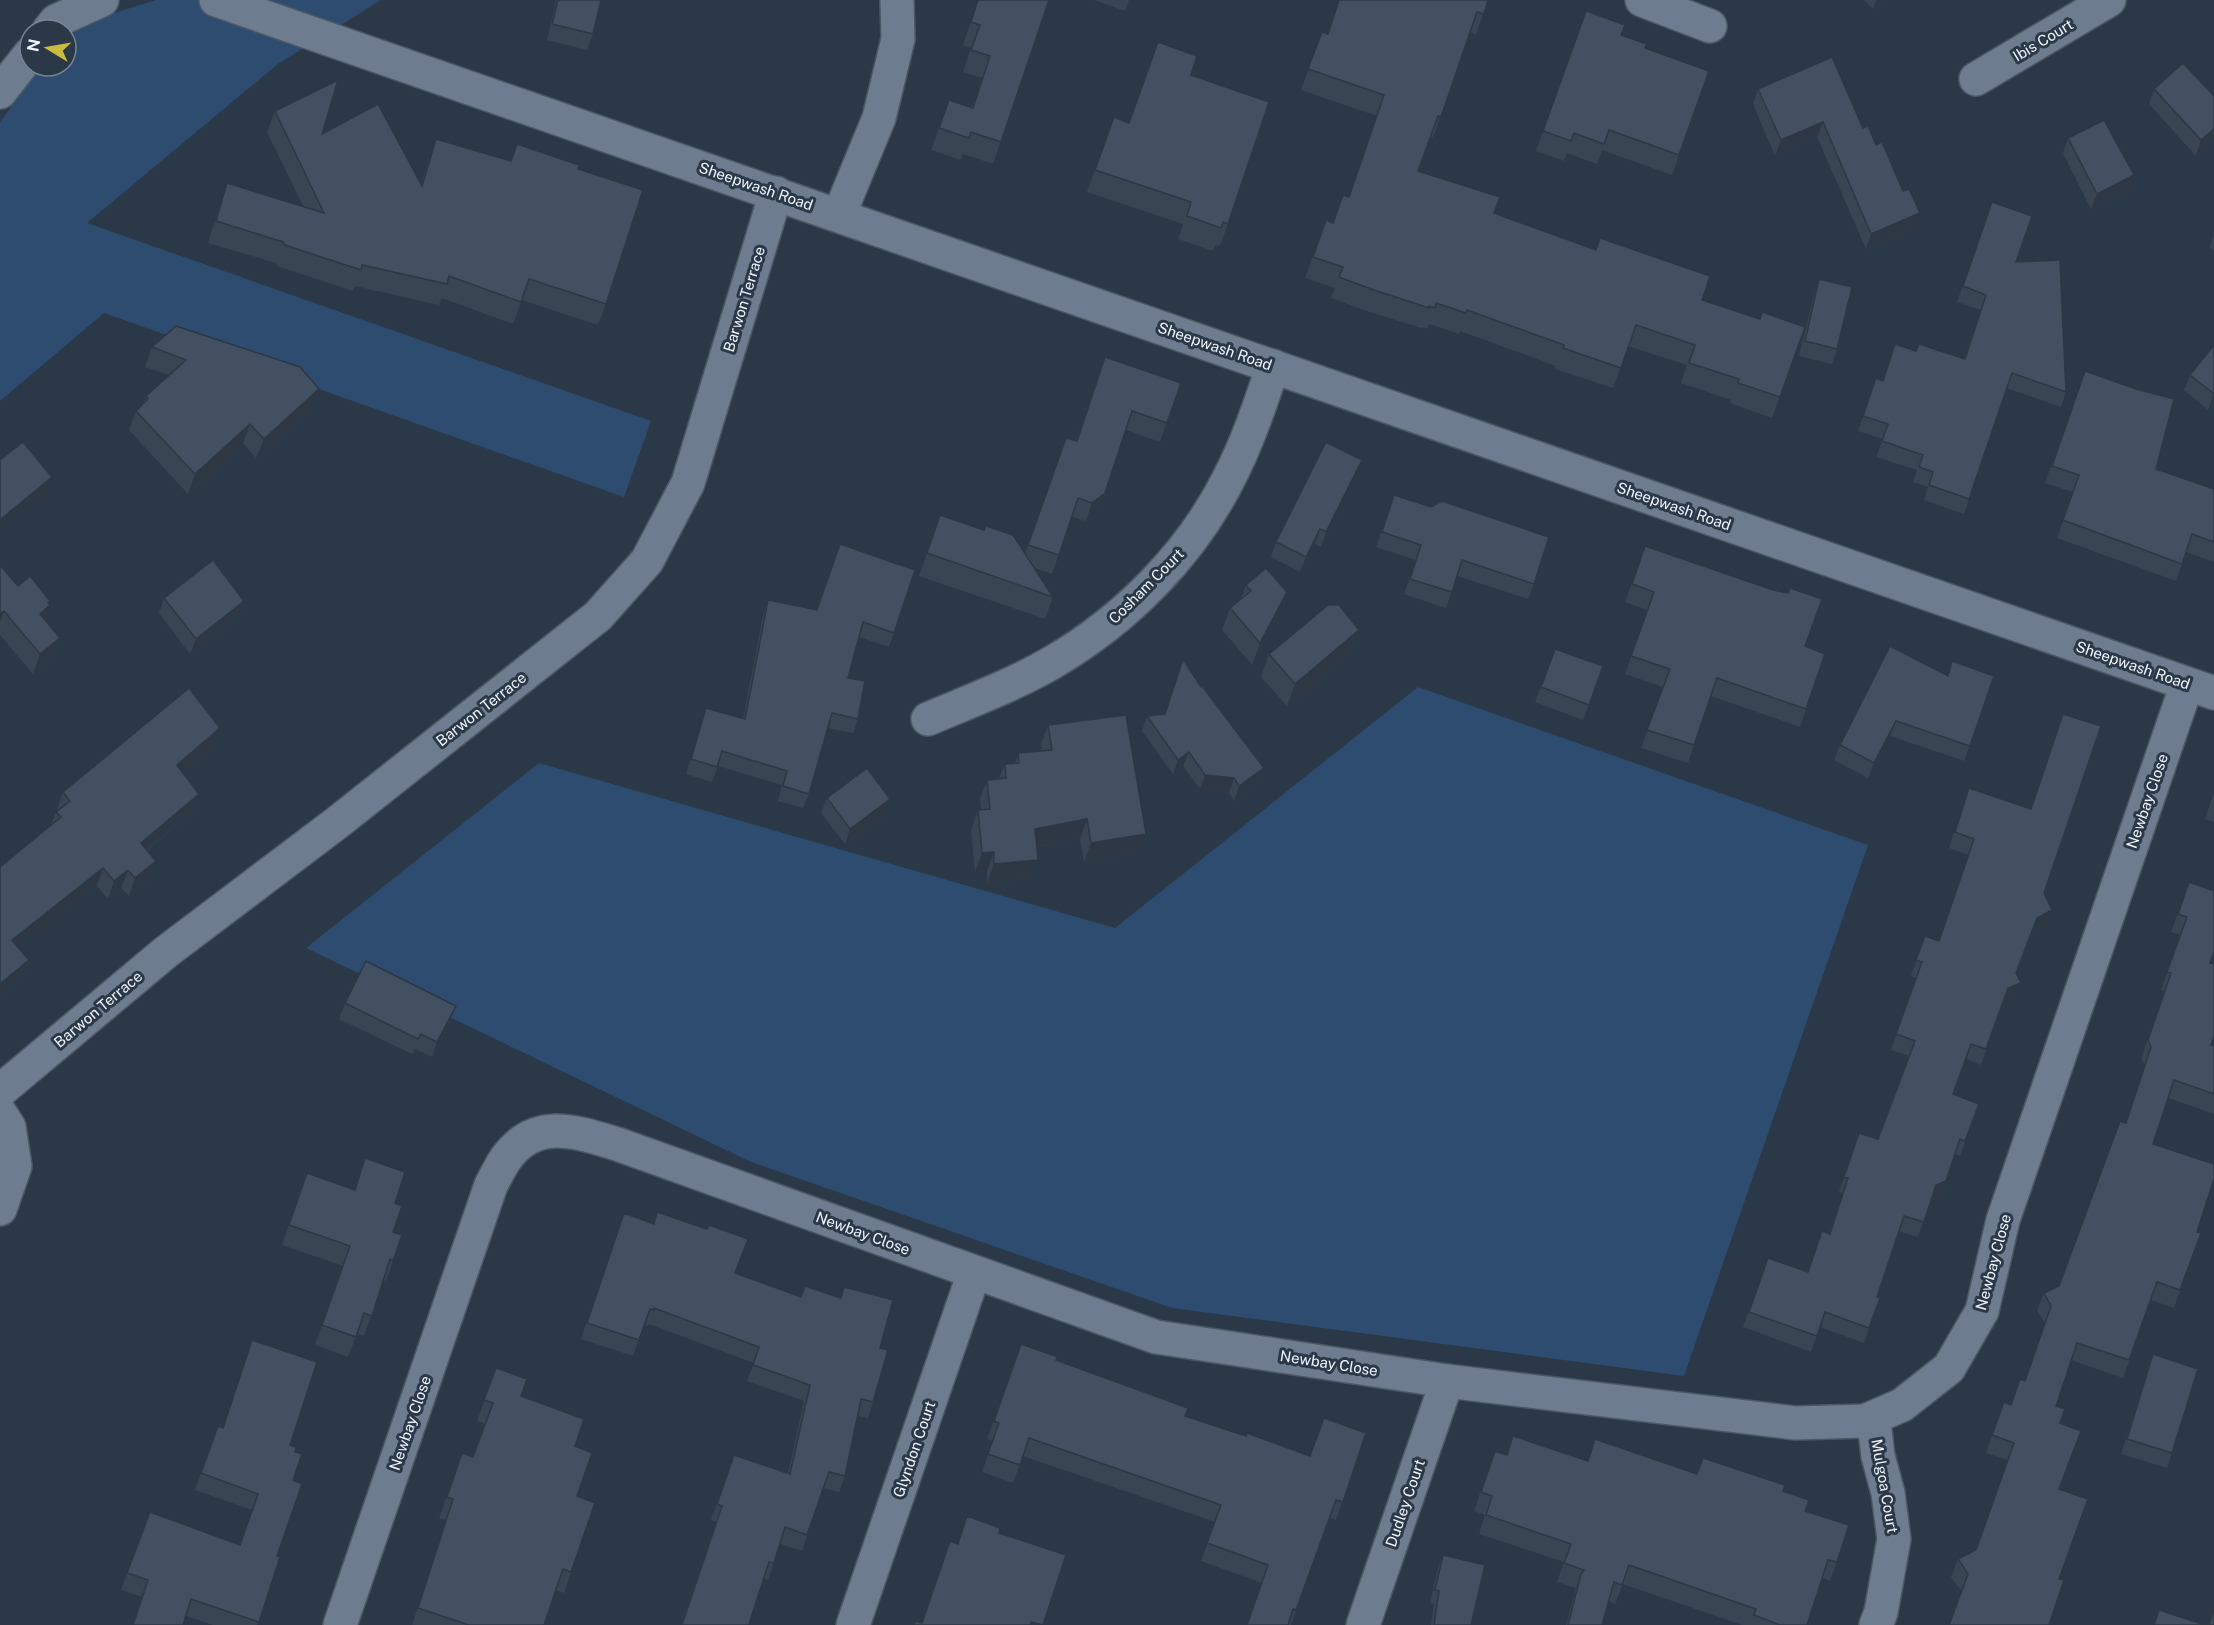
<svg xmlns="http://www.w3.org/2000/svg" width="2214" height="1625" font-family="'Public Sans',sans-serif">
  <style>
    .green { fill: #2d4c70 }
    .lines { fill: none; stroke-linecap: round; stroke-linejoin: round }
    .minor-casing { stroke: #4c5764; stroke-width: 36 }
    .minor { stroke: #6d7c8e; stroke-width: 33 }
    .wall { fill: #394553 }
    .shaded-wall { fill: #2e3844 }
    .building { fill: #425061; stroke: #2e3844; stroke-width: 1.5 }
    .labels { text-anchor: middle; dominant-baseline: central; stroke-width: 6; stroke-linejoin: round; paint-order: stroke }
    .street-label { font-size: 15px; fill: #eff5fe; stroke: #2b3848 }
  </style>
  <rect width="100%" height="100%" fill="#2b3848"/>
  <g class="green">
    <polygon points="156,0 381,0 278,64 87,223 651,421 624,497 104,313 0,401 0,122 41,66 66,66 66,32 69,27"/>
    <polygon points="1418,687 1868,845 1684,1376 1172,1308 751,1162 306,948 539,763 1115,928"/>
  </g>
  <g class="lines">
    <g class="minor-casing">
      <g id="minor">
        <polyline points="216,0 2214,693"/>
        <polyline points="1642,0 1710,26"/>
        <polyline points="49,30 56,21 102,0"/>
        <polyline points="1976,79 2109,0"/>
        <polyline points="0,92 30,54"/>
        <polyline points="839,215 879,118 898,39 897,0"/>
        <path d="M928,719C970,701 1014,685 1053,662C1125,620 1190,555 1228,480C1247,444 1260,405 1273,366"/>
        <polyline points="0,1091 166,952 338,822 598,616 647,561 688,483 776,193"/>
        <polyline points="0,1113 9,1127 15,1166 0,1209"/>
        <polyline points="1865,1421 1875,1431 1878,1456 1888,1493 1894,1539 1881,1612 1876,1625"/>
        <path d="M340,1625L491,1185C496,1176 501,1165 507,1157C537,1117 577,1132 617,1144L1156,1337L1447,1381L1795,1423L1865,1421L1902,1405L1949,1368L1982,1311L2003,1220L2187,684"/>
        <polyline points="853,1625 974,1273"/>
        <polyline points="1363,1625 1447,1381"/>
      </g>
    </g>
    <use href="#minor" class="minor"/>
  </g>
  <g class="wall">
    <polygon points="556,0 601,0 593,34 587,50 547,40"/>
    <polygon points="978,0 1049,0 993,164 963,154 960,160 931,150 949,100 972,107 982,78 963,72 971,48 963,45"/>
    <polygon points="1094,0 1129,0 1125,11"/>
    <polygon points="1339,0 1488,0 1476,35 1470,32 1433,137 1431,137 1418,171 1494,213 1702,300 1760,319 1805,327 1772,418 1730,403 1731,400 1681,383 1687,365 1628,346 1613,388 1555,369 1556,366 1460,331 1459,334 1429,324 1427,329 1422,327 1421,328 1364,310 1331,298 1335,288 1305,278 1326,220 1333,222 1349,197 1377,116 1301,90 1322,32 1327,34"/>
    <polygon points="1864,0 1882,0 1873,9"/>
    <polygon points="1586,11 1622,35 1645,48 1709,71 1672,175 1602,150 1597,164 1567,153 1564,161 1536,151"/>
    <polygon points="1191,75 1228,224 1220,246 1215,245 1213,251 1178,239 1183,224 1087,192 1114,117 1129,123"/>
    <polygon points="1758,89 1863,128 1876,145 1914,228 1866,249 1817,137 1775,156 1753,104"/>
    <polygon points="2154,89 2214,96 2214,139 2196,156 2149,104"/>
    <polygon points="275,111 322,134 421,185 428,161 436,139 511,161 578,169 606,304 598,325 522,300 513,324 442,298 439,305 355,286 353,291 277,266 276,263 208,243 220,204 227,183 303,206 267,132"/>
    <polygon points="2068,138 2134,175 2129,190 2091,209 2063,153"/>
    <polygon points="1992,202 2066,392 2061,407 2006,388 1964,514 1924,500 1928,487 1913,482 1917,470 1876,457 1883,439 1858,431 1876,378 1883,381 1916,351 1964,359 1981,310 1957,302"/>
    <polygon points="2214,235 2214,251 2210,247"/>
    <polygon points="1819,279 1837,349 1832,364 1799,356 1814,295"/>
    <polygon points="176,326 312,408 256,458 243,443 188,494 129,430 136,411 143,404 146,396 169,375 145,367 152,347"/>
    <polygon points="2214,345 2214,402 2208,410 2184,390 2190,375"/>
    <polygon points="1105,357 1181,383 1160,442 1126,430 1099,512 1086,521 1072,517 1052,574 1034,568 1053,597 1045,619 919,576 940,515 1025,553 1066,438 1076,441"/>
    <polygon points="2085,371 2156,469 2214,489 2214,562 2186,552 2176,581 2057,538 2073,492 2045,483"/>
    <polygon points="1356,475 1321,547 1315,544 1300,572 1271,557 1276,542"/>
    <polygon points="1394,495 1534,584 1528,599 1457,576 1446,608 1404,594 1416,560 1376,547"/>
    <polygon points="1645,546 1805,646 1825,654 1800,727 1711,696 1688,763 1641,748 1663,687 1625,674 1647,610 1625,602"/>
    <polygon points="0,565 18,586 50,601 49,604 50,605 45,619 60,638 53,657 33,674 0,635"/>
    <polygon points="915,570 889,647 859,637 848,678 858,719 853,733 827,728 809,794 803,808 778,801 782,785 718,766 712,782 686,774 706,708 743,719 763,615 768,600 817,610"/>
    <polygon points="1246,585 1287,592 1278,614 1252,665 1222,630 1230,608 1241,599"/>
    <polygon points="164,598 244,601 239,616 190,654 159,613"/>
    <polygon points="1359,630 1351,652 1287,706 1261,677 1269,654"/>
    <polygon points="1555,649 1603,666 1583,720 1535,702"/>
    <polygon points="1947,675 1994,676 1964,761 1890,736 1868,778 1834,760 1840,745"/>
    <polygon points="1201,687 1264,768 1259,783 1234,801 1229,793 1200,789 1183,766 1173,774 1142,731 1147,716 1164,714"/>
    <polygon points="1048,725 1139,853 1084,862 1080,839 1036,847 1031,879 987,883 987,871 975,872 971,830 978,810 981,810 980,799 987,780 999,778 1005,764 1015,763 1018,753 1042,751 1041,744"/>
    <polygon points="214,745 182,772 199,794 193,811 147,850 150,879 129,896 121,888 108,899 97,886 18,948 29,960 22,978 0,996 51,825 56,812 58,811 57,809 63,792"/>
    <polygon points="1969,788 2044,893 2047,926 2031,933 2016,973 2015,998 2003,1003 1981,1065 1966,1059 1953,1094 1979,1104 1960,1156 1955,1154 1941,1196 1931,1200 1918,1237 1899,1231 1877,1297 1880,1298 1864,1343 1820,1327 1811,1352 1743,1327 1768,1258 1807,1272 1829,1234 1843,1193 1839,1192 1859,1133 1878,1139 1909,1056 1891,1050 1916,978 1911,976 1925,936 1939,940 1969,855 1949,848"/>
    <polygon points="2214,793 2214,822 2205,819"/>
    <polygon points="827,798 885,814 845,844 821,813"/>
    <polygon points="2189,882 2210,963 2211,1045 2214,1046 2214,1114 2168,1098 2153,1144 2197,1232 2201,1233 2174,1308 2151,1300 2123,1378 2071,1360 2056,1406 2060,1423 2059,1579 1962,1592 1951,1577 1958,1559 1976,1550 2008,1460 1986,1453 2004,1402 2011,1405 2024,1381 2045,1323 2037,1311 2044,1293 2059,1286 2126,1123 2145,1065 2141,1058 2165,991 2161,990 2181,935 2171,932"/>
    <polygon points="345,1003 456,1006 450,1021 432,1057 415,1049 412,1054 339,1019"/>
    <polygon points="365,1158 395,1203 393,1261 386,1281 383,1280 364,1336 357,1334 348,1357 315,1345 343,1266 282,1245 307,1173 354,1190"/>
    <polygon points="657,1212 735,1273 801,1297 840,1298 844,1287 880,1348 873,1402 868,1418 858,1416 845,1476 839,1492 823,1488 802,1551 780,1544 768,1580 764,1578 681,1625 716,1522 711,1520 734,1455 788,1473 804,1401 747,1381 754,1363 649,1324 648,1326 644,1325 633,1356 581,1339 618,1229 653,1223"/>
    <polygon points="1021,1344 1056,1360 1185,1416 1246,1436 1310,1456 1366,1433 1336,1520 1329,1517 1291,1625 1247,1625 1262,1583 1201,1561 1215,1522 1023,1456 1013,1483 982,1472 993,1441 987,1439"/>
    <polygon points="2153,1354 2172,1453 2167,1468 2121,1454"/>
    <polygon points="496,1368 521,1396 575,1446 577,1496 571,1572 564,1593 555,1590 544,1625 412,1625 446,1520 439,1518 462,1453 473,1457 485,1424 477,1421"/>
    <polygon points="218,1426 290,1445 295,1452 293,1480 277,1556 280,1557 257,1625 213,1625 186,1616 183,1625 133,1625 142,1597 121,1590 150,1512 240,1545 252,1510 195,1490"/>
    <polygon points="1513,1436 1588,1461 1595,1439 1697,1474 1703,1458 1783,1491 1805,1511 1837,1562 1830,1581 1822,1578 1807,1625 1742,1625 1623,1584 1615,1604 1608,1601 1602,1625 1566,1625 1576,1588 1557,1582 1564,1562 1479,1534 1485,1515 1474,1511 1488,1469 1495,1451 1506,1455"/>
    <polygon points="1443,1555 1471,1625 1431,1625 1434,1604 1430,1603 1438,1568"/>
  </g>
  <g class="shaded-wall">
    <polygon points="1876,0 1882,0 1873,9"/>
    <polygon points="1823,122 1817,137 1775,156 1781,140"/>
    <polygon points="2214,129 2214,139 2196,156 2201,140"/>
    <polygon points="2134,175 2129,190 2091,209 2097,194"/>
    <polygon points="1920,213 1914,228 1866,249 1871,234"/>
    <polygon points="319,389 312,408 256,458 264,439"/>
    <polygon points="2214,394 2214,402 2208,410"/>
    <polygon points="250,424 243,443 188,494 195,474"/>
    <polygon points="1362,460 1356,475 1321,547 1326,532"/>
    <polygon points="52,477 45,496 0,533 0,520"/>
    <polygon points="1105,493 1099,512 1086,521 1092,503"/>
    <polygon points="1320,529 1315,544 1300,572 1306,557"/>
    <polygon points="1287,592 1278,614 1252,665 1260,643"/>
    <polygon points="50,601 48,607 50,605 43,625 40,614"/>
    <polygon points="244,601 239,616 190,654 196,639"/>
    <polygon points="4,611 0,622 0,614"/>
    <polygon points="1359,630 1351,652 1287,706 1295,684"/>
    <polygon points="60,638 53,657 33,674 40,654"/>
    <polygon points="1896,721 1890,736 1868,778 1874,763"/>
    <polygon points="220,728 214,745 170,782 177,765"/>
    <polygon points="1189,752 1183,766 1173,774 1178,760"/>
    <polygon points="1264,768 1259,783 1234,801 1239,786"/>
    <polygon points="1205,775 1234,778 1229,793 1200,789"/>
    <polygon points="199,794 193,811 134,860 141,843"/>
    <polygon points="890,799 885,814 845,844 850,829"/>
    <polygon points="1087,819 1080,839 1028,848 1035,829"/>
    <polygon points="1146,834 1139,853 1084,862 1091,843"/>
    <polygon points="994,852 987,871 975,872 982,853"/>
    <polygon points="1038,860 1031,879 987,883 994,864"/>
    <polygon points="156,861 150,879 129,896 135,878"/>
    <polygon points="103,868 97,886 6,958 12,940"/>
    <polygon points="128,870 121,888 108,899 114,881"/>
    <polygon points="2052,910 2047,926 2031,933 2011,986 2021,983 2015,998 2003,1003 2037,918"/>
    <polygon points="29,960 22,978 0,996 0,984"/>
    <polygon points="456,1006 450,1021 432,1057 437,1042"/>
    <polygon points="1946,1181 1941,1196 1930,1200 1936,1185"/>
  </g>
  <g class="building">
    <polygon points="558,0 601,0 593,34 552,24"/>
    <polygon points="978,0 1049,0 1001,142 971,132 969,138 939,128 949,100 973,108 990,56 971,50 980,25 971,22"/>
    <polygon points="1339,0 1488,0 1484,14 1477,12 1441,117 1438,116 1418,171 1500,197 1494,213 1596,250 1600,238 1710,276 1702,300 1760,319 1762,312 1805,327 1780,397 1738,383 1739,379 1689,363 1695,345 1636,325 1621,368 1563,348 1564,345 1467,310 1466,313 1436,303 1435,308 1429,306 1429,308 1371,289 1339,277 1343,267 1313,257 1326,220 1333,223 1343,195 1349,197 1384,95 1308,69 1322,32 1328,34"/>
    <polygon points="1586,11 1625,25 1621,35 1647,44 1645,48 1709,71 1679,155 1609,130 1604,144 1574,133 1571,141 1543,131"/>
    <polygon points="1158,42 1197,56 1191,75 1269,102 1228,224 1223,222 1221,228 1187,216 1191,202 1095,170 1114,117 1129,123"/>
    <polygon points="1832,57 1863,128 1868,126 1876,145 1882,142 1903,191 1909,189 1920,213 1871,234 1823,122 1781,140 1758,89"/>
    <polygon points="2183,63 2214,96 2214,129 2201,140 2154,89"/>
    <polygon points="338,80 322,134 378,104 422,186 436,139 511,161 517,144 579,165 578,169 643,190 606,304 529,279 521,302 449,276 447,284 362,265 361,270 285,245 283,242 216,221 227,183 324,213 275,111"/>
    <polygon points="2104,120 2134,175 2097,194 2068,138"/>
    <polygon points="1992,202 2032,216 2016,262 2060,260 2066,392 2012,373 1969,499 1929,485 1933,472 1919,467 1923,455 1882,441 1888,424 1863,416 1876,378 1883,381 1895,344 1916,351 1919,344 1965,359 1986,295 1963,286"/>
    <polygon points="1819,279 1852,287 1837,349 1805,341"/>
    <polygon points="176,326 300,367 319,389 264,439 250,424 195,474 136,411 148,399 146,396 186,360 152,347"/>
    <polygon points="2214,345 2214,394 2190,375"/>
    <polygon points="1105,357 1181,383 1167,423 1132,411 1105,493 1092,503 1078,498 1059,555 1028,545 1066,438 1077,441"/>
    <polygon points="2085,371 2136,389 2174,399 2156,469 2214,489 2214,542 2192,534 2182,564 2063,520 2079,475 2052,466"/>
    <polygon points="23,442 52,477 0,520 0,460"/>
    <polygon points="1326,442 1362,460 1326,532 1320,529 1306,557 1276,542"/>
    <polygon points="1394,495 1431,507 1442,501 1549,537 1534,584 1462,560 1452,592 1410,579 1421,545 1382,532"/>
    <polygon points="940,515 984,530 986,526 1013,535 1053,597 927,553"/>
    <polygon points="840,544 915,570 894,633 863,622 848,678 865,681 858,719 832,713 809,794 783,786 787,771 722,751 717,767 691,759 706,708 745,719 768,600 817,610"/>
    <polygon points="1645,546 1773,590 1788,593 1790,588 1822,599 1805,646 1825,654 1806,709 1717,678 1694,745 1647,730 1670,669 1631,656 1654,592 1632,584"/>
    <polygon points="213,560 244,601 196,639 164,598"/>
    <polygon points="0,565 18,586 30,576 50,601 48,603 50,605 40,614 60,638 40,654 4,611 0,614"/>
    <polygon points="1266,568 1287,592 1260,643 1230,608 1251,591 1246,585"/>
    <polygon points="1328,605 1339,605 1359,630 1295,684 1269,654"/>
    <polygon points="1890,646 1948,676 1952,661 1994,676 1970,746 1896,721 1874,763 1840,745"/>
    <polygon points="1555,649 1603,666 1589,705 1541,687"/>
    <polygon points="1183,659 1201,687 1202,686 1264,768 1239,786 1234,778 1205,775 1189,752 1178,760 1147,716 1165,714"/>
    <polygon points="189,688 220,728 177,765 199,794 141,843 156,861 135,878 128,870 114,881 103,868 12,940 29,960 0,984 0,867 61,817 56,812 70,801 63,792"/>
    <polygon points="2063,714 2101,726 2044,893 2052,910 2037,918 2016,973 2021,983 2008,988 1986,1049 1971,1044 1953,1094 1979,1104 1965,1141 1960,1139 1946,1181 1936,1185 1924,1222 1904,1216 1877,1297 1880,1298 1869,1328 1825,1312 1817,1336 1749,1312 1768,1258 1808,1272 1822,1231 1830,1234 1848,1178 1844,1177 1859,1133 1878,1139 1915,1041 1896,1034 1922,962 1916,960 1925,936 1939,941 1974,839 1955,832 1969,788 2031,809"/>
    <polygon points="1126,715 1146,834 1091,843 1087,819 1035,829 1038,860 994,864 994,852 982,853 978,810 990,809 987,780 1006,778 1005,764 1019,763 1018,753 1052,750 1048,725"/>
    <polygon points="867,768 890,799 850,829 827,798"/>
    <polygon points="2189,882 2214,891 2214,952 2210,963 2214,964 2214,1036 2211,1045 2214,1046 2214,1094 2174,1080 2153,1144 2214,1164 2214,1179 2197,1232 2201,1233 2180,1290 2157,1282 2129,1360 2077,1343 2056,1406 2065,1409 2060,1423 2081,1431 2059,1489 2088,1499 2059,1579 2064,1580 2049,1625 1949,1625 1968,1574 1958,1559 1976,1550 2014,1443 1992,1435 2004,1402 2011,1405 2020,1379 2025,1381 2051,1306 2044,1293 2059,1286 2120,1121 2126,1123 2151,1047 2148,1040 2171,973 2167,972 2187,917 2178,914"/>
    <polygon points="366,961 456,1006 437,1042 421,1034 418,1039 345,1003"/>
    <polygon points="365,1158 405,1172 395,1203 402,1206 393,1232 402,1235 393,1261 390,1259 372,1316 364,1313 356,1337 322,1325 350,1246 289,1225 307,1173 355,1190"/>
    <polygon points="657,1212 707,1229 709,1225 748,1239 735,1273 801,1297 805,1286 841,1298 844,1287 893,1300 880,1348 888,1350 873,1402 861,1399 845,1476 829,1472 807,1535 785,1527 774,1563 769,1562 749,1624 751,1625 682,1625 722,1506 717,1504 734,1455 790,1474 810,1385 753,1365 759,1347 654,1308 654,1310 650,1309 639,1340 587,1323 624,1213 654,1224"/>
    <polygon points="252,1340 317,1362 290,1445 296,1447 295,1452 302,1454 293,1480 302,1484 277,1556 280,1557 259,1622 191,1599 183,1625 133,1625 148,1580 127,1573 150,1512 240,1545 258,1494 201,1473 218,1426 223,1428"/>
    <polygon points="1021,1344 1058,1357 1056,1360 1188,1408 1185,1416 1246,1436 1247,1433 1310,1456 1324,1418 1366,1433 1343,1502 1336,1500 1296,1610 1293,1609 1288,1625 1247,1625 1268,1565 1207,1543 1221,1505 1029,1438 1020,1465 988,1454 999,1423 994,1421"/>
    <polygon points="2153,1354 2198,1369 2172,1453 2127,1439"/>
    <polygon points="496,1368 527,1379 521,1396 584,1419 575,1446 592,1453 577,1496 595,1503 571,1572 563,1569 544,1625 469,1625 418,1608 453,1499 447,1497 462,1453 473,1457 493,1403 484,1400"/>
    <polygon points="1513,1436 1588,1461 1595,1439 1697,1474 1703,1458 1785,1485 1783,1491 1809,1500 1805,1511 1849,1525 1837,1562 1828,1560 1807,1625 1780,1625 1754,1615 1756,1609 1629,1565 1622,1585 1614,1582 1602,1625 1568,1625 1581,1574 1584,1570 1564,1563 1571,1544 1486,1515 1492,1496 1481,1492 1495,1451 1507,1455"/>
    <polygon points="967,1516 1000,1528 999,1533 1066,1555 1043,1625 1031,1622 1030,1625 914,1625 915,1621 922,1623 950,1541 958,1544"/>
    <polygon points="1443,1555 1485,1565 1471,1625 1434,1625 1439,1591 1435,1590"/>
    <polygon points="2159,1610 2205,1625 2154,1625"/>
    <polygon points="2214,1610 2214,1625 2209,1625"/>
  </g>
  <g class="labels">
    <g class="street-label">
      <text transform="translate(2043 40) rotate(-31)">Ibis Court</text>
      <text transform="translate(756 186) rotate(19)">Sheepwash Road</text>
      <text transform="translate(744 299) rotate(-73)">Barwon Terrace</text>
      <text transform="translate(1215 346) rotate(19)">Sheepwash Road</text>
      <text transform="translate(1674 506) rotate(19)">Sheepwash Road</text>
      <text transform="translate(1146 586) rotate(-45)">Cosham Court</text>
      <text transform="translate(2133 665) rotate(19)">Sheepwash Road</text>
      <text transform="translate(481 709) rotate(-38)">Barwon Terrace</text>
      <text transform="translate(2147 801) rotate(-71)">Newbay Close</text>
      <text transform="translate(98 1009) rotate(-40)">Barwon Terrace</text>
      <text transform="translate(863 1233) rotate(20)">Newbay Close</text>
      <text transform="translate(1993 1262) rotate(-75)">Newbay Close</text>
      <text transform="translate(1329 1363) rotate(9)">Newbay Close</text>
      <text transform="translate(410 1423) rotate(-71)">Newbay Close</text>
      <text transform="translate(914 1449) rotate(-71)">Glyndon Court</text>
      <text transform="translate(1885 1486) rotate(80)">Mulgoa Court</text>
      <text transform="translate(1405 1503) rotate(-71)">Dudley Court</text>
    </g>
  </g>
  <g transform="translate(48 48) rotate(281)"><circle r="28" fill="#2b3848" stroke="#798491" stroke-width="1.5"/>
  <path d="M0-4.5L10 22L0 15L-10 22Z" fill="#c9bb3b"/>
  <text y="-9" font-size="16" font-weight="bold" text-anchor="middle" fill="#eff5fe">N</text>
  </g>
</svg>
